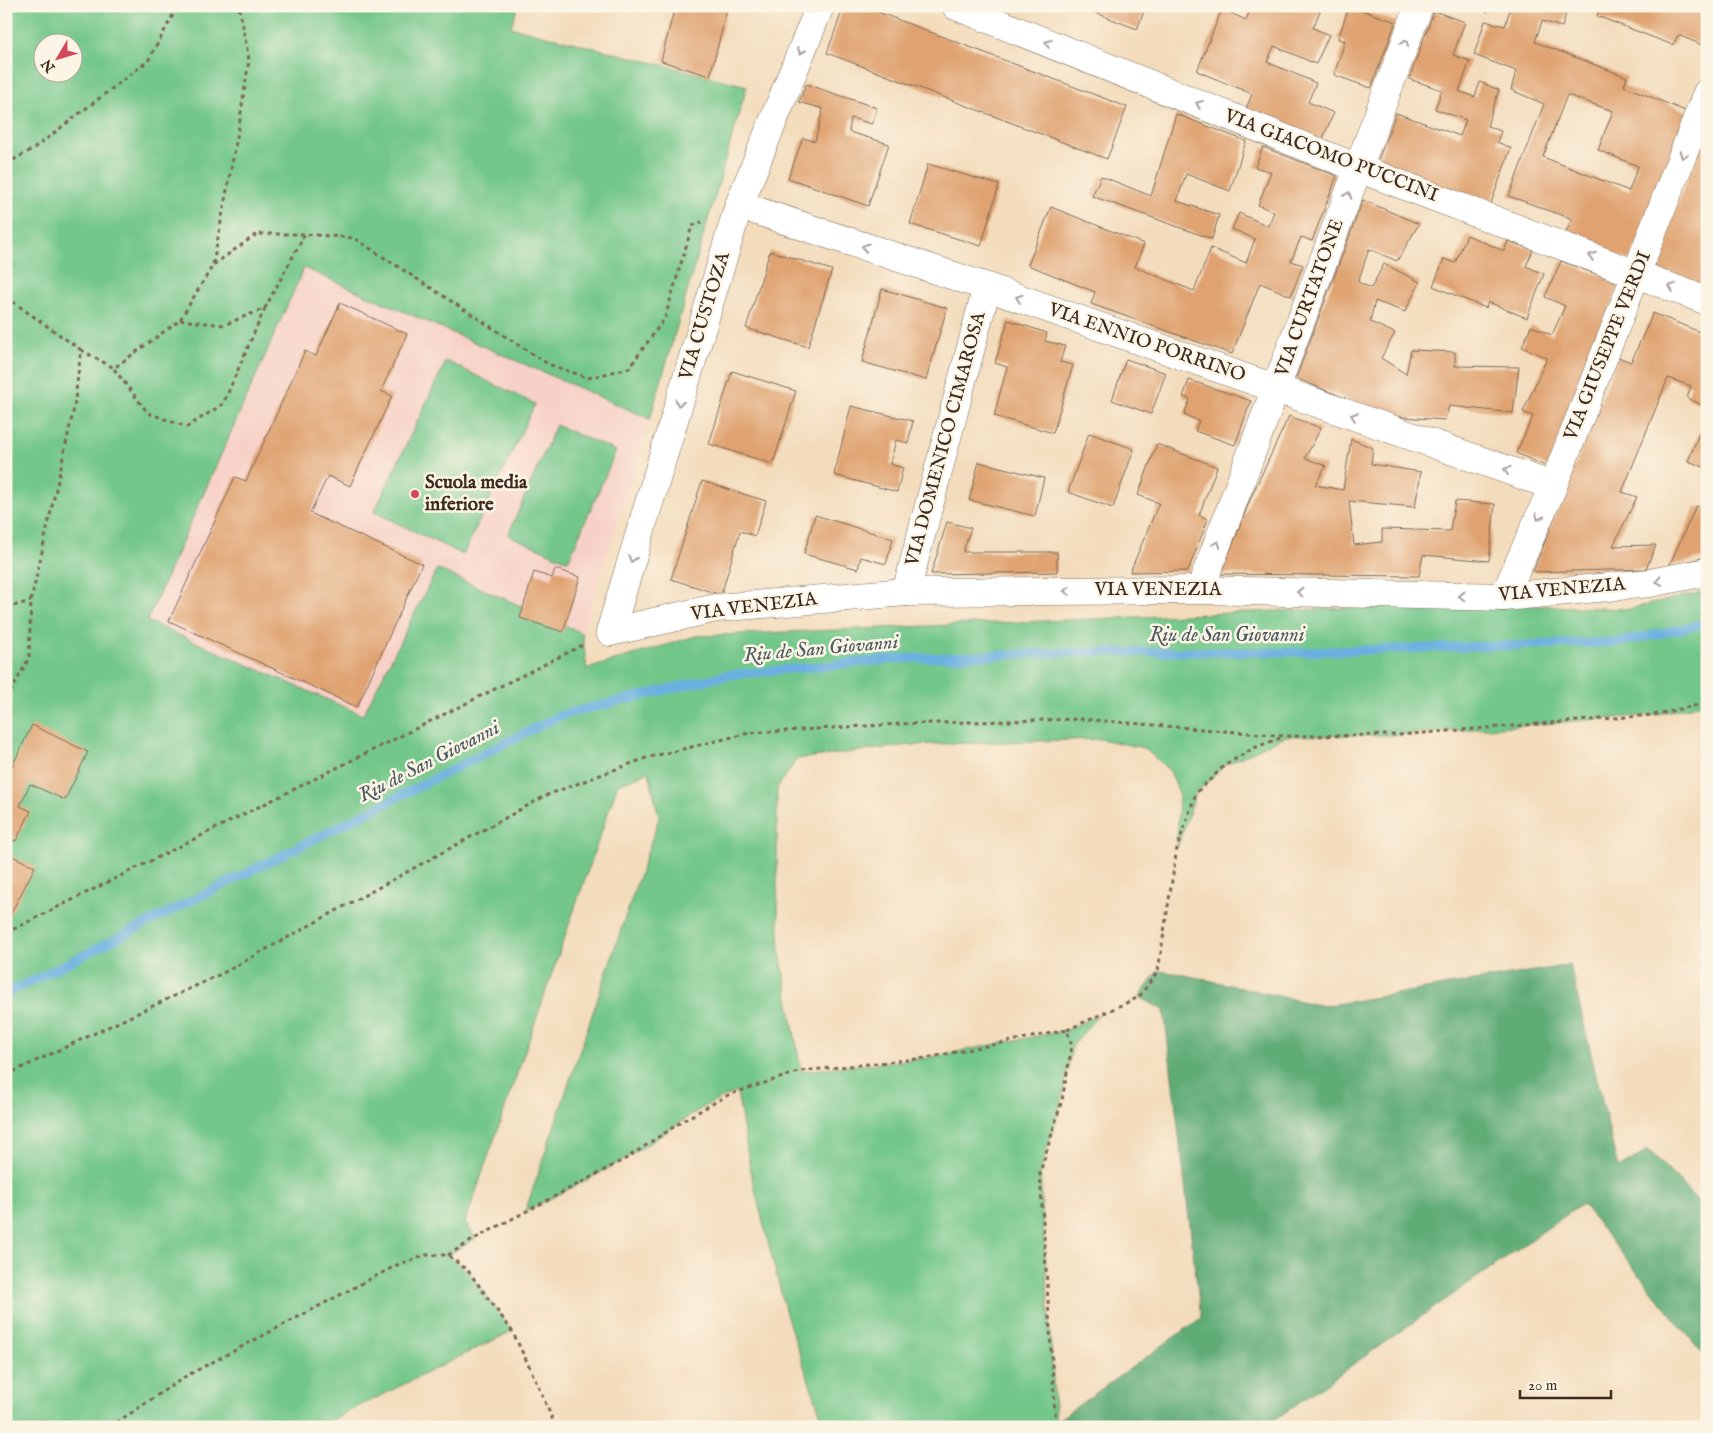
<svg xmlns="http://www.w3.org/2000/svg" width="1713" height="1433" font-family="'IM FELL English',serif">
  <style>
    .built { fill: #f7d1c7 }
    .green { fill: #73c78b; stroke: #577854; fill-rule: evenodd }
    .forest { fill: #5eac77; stroke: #4c6b4a }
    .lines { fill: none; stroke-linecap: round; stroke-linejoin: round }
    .stream { stroke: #6ab0e0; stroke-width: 9 }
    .building { fill: #dfa26f; fill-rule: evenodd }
    .minor-casing { stroke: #7b6855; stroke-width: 29 }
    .path { stroke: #7b6855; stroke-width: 3; stroke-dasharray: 4 4; stroke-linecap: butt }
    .minor { stroke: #fff; stroke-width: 28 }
    .oneway { stroke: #a79f9a }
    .poi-dot { fill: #d1495b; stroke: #fcf5e5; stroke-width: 2 }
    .labels { text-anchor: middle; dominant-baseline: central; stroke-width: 5; stroke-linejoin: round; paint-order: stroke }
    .street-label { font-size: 19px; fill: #3b2a1e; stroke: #fcf5e5 }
    .poi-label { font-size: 19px; font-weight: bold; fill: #3b2a1e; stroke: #fcf5e5; text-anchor: start }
    .water-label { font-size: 20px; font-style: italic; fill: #4b5962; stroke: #fcf5e5 }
  </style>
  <rect width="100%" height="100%" fill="#fcf5e5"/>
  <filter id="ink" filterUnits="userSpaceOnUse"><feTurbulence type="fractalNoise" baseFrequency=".02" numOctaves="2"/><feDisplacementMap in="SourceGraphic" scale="10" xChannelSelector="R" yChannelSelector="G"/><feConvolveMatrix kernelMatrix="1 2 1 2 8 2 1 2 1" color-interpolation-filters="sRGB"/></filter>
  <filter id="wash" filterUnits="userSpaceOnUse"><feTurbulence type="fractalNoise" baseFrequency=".0096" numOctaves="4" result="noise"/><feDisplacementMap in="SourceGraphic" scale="20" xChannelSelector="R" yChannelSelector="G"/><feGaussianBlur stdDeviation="1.12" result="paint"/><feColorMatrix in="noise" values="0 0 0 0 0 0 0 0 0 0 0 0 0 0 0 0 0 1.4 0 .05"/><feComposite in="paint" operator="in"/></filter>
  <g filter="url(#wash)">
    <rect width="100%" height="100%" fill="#f3dcbc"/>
    <polygon class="built" points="304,267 650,419 582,633 437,570 364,716 147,621"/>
    <g class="green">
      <path d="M6,6H518L511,27L747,86L650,419L304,268L147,621L363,715L437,569L582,633L587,669L696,636L1462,603L1629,609L1707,591V703L1653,715L1398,735L1285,736L1225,765L1196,793L1177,848L1179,793L1170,771L1144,748L1100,739L909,745L797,759L777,788V884L780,953L801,1071L926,1058L1067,1030L1098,1015L1072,1047L1062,1100L1040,1173L1056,1427H825L787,1317L752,1178L737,1092C697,1106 662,1137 626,1158C593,1178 558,1194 525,1212L659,818L649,772L618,784L465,1223L476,1238L448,1255L469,1272L512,1331L317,1427H6ZM42,42H72V72H42Z"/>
      <polygon points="446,361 535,404 463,555 374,512"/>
      <polygon points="556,425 616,451 568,561 508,535"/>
    </g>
    <polygon class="forest" points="1570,965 1618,1168 1649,1150 1707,1211 1707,1359 1582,1204 1264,1427 1056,1427 1055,1422 1201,1318 1164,1010 1139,997 1158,971 1181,974 1323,1006"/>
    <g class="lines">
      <polyline class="stream" points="6,994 561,715 728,675 895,659 1074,652 1301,652 1621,642 1707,623"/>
    </g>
    <g id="blocks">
      <g class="building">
        <polygon points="675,6 728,6 710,76 661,61"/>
        <polygon points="844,6 862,6 1127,107 1107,159 827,53"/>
        <polygon points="1078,6 1146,6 1137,29"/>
        <polygon points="1252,6 1277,6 1286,10 1288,6 1322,6 1313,28 1329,35 1316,64 1274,46 1267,62 1316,83 1308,102 1334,113 1322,140 1246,109 1252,94 1197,71 1222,9 1246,20"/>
        <polygon points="1349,6 1396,22 1371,88 1334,75 1345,41 1338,39"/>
        <polygon points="1473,6 1489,6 1487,12"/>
        <path d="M1511,6H1568L1562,27L1542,21L1535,42L1627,77L1624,86L1688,112L1630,260L1565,235L1572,219L1509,196L1544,104L1511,90L1516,71L1474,55L1485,21L1505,26ZM1567,95L1613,111L1598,150L1638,166L1629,191L1543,157Z"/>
        <polygon points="1601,6 1707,6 1707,47 1678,35 1673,45 1597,16"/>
        <polygon points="1434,11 1465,22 1453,55 1470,61 1459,91 1475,97 1480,82 1499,90 1487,126 1501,131 1497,142 1511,148 1490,206 1377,163 1396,113 1460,136 1466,120 1435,109 1442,90 1409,79"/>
        <polygon points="806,84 877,108 872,124 851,118 849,132 889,144 868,206 788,178 803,138 815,141 823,109 799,102"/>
        <polygon points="1176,114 1246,141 1230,191 1186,174 1177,201 1219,215 1212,239 1092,196 1101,176 1151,196"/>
        <polygon points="1700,145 1707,147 1707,290 1653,269"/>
        <polygon points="1263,147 1337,176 1312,241 1301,237 1291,261 1303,265 1291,296 1260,283 1232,354 1091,304 1095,292 1028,265 1051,207 1144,244 1135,267 1194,291 1211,248 1246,263 1255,239 1232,229 1239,213 1268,226 1274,212 1258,205 1271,172 1255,167"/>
        <polygon points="928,164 999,185 981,246 910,224"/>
        <polygon points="1363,200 1419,224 1397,261 1369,249 1358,282 1371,288 1384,264 1420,282 1405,312 1375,301 1370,322 1395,333 1381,358 1406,374 1411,350 1455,352 1455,366 1519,367 1513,413 1449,406 1445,420 1389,416 1296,378"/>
        <polygon points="1467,235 1504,251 1508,241 1533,250 1526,266 1544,274 1527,318 1488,302 1486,308 1433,286 1444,259 1455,263"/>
        <polygon points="770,251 832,270 808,347 746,328"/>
        <polygon points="1561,261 1620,283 1548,467 1516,453 1533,416 1523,412 1547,358 1522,347 1531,326 1552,335 1565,306 1545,297"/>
        <polygon points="882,289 947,308 926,380 862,362"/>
        <polygon points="340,303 407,334 381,391 392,396 350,486 328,476 310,513 422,564 357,707 169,621 235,477 246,481 305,351 316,356"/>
        <polygon points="1653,313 1707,335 1707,407 1687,398 1691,386 1668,378 1622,492 1637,497 1613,546 1656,545 1646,569 1533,572 1618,357 1631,362"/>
        <polygon points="1008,320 1047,333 1045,341 1065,346 1060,362 1073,365 1053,433 994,416 1007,367 995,363"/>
        <polygon points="1126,359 1166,373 1151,414 1112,400"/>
        <polygon points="732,371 796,391 773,464 709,444"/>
        <polygon points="1189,380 1251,401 1235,445 1195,431 1199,421 1184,415 1190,399 1183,397"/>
        <polygon points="851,406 913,421 908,443 896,440 890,464 903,468 897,492 834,475"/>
        <polygon points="1289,416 1321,428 1305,458 1326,466 1315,485 1343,490 1351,439 1373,448 1371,464 1421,472 1415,507 1349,501 1354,545 1382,542 1382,529 1450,531 1455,501 1495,504 1489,561 1423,555 1419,576 1221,574 1252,495"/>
        <polygon points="1700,431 1707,433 1707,468 1688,461"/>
        <polygon points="1089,433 1134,449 1113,508 1068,492"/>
        <polygon points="1157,444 1217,467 1199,515 1208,519 1188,571 1130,572 1159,503 1138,495"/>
        <polygon points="979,462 1044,478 1035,516 969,500"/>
        <polygon points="702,481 766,501 755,536 740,531 721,595 671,579"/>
        <polygon points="1696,506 1707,510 1707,557 1669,566"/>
        <polygon points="815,515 893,539 886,564 861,557 858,569 804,554"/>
        <polygon points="947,522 971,528 963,552 1057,552 1057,572 931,574"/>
        <polygon points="555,569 580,577 563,632 520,618 534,572 552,578"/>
        <polygon points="32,725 88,752 65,800 30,784 20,806 31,811 16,841 6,837 6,779"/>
        <polygon points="6,853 35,867 10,915 6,914"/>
      </g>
    </g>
  </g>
  <g filter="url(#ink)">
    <use href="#blocks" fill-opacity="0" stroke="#7b6855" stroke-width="1"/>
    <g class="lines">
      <g class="minor-casing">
        <g id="minor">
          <polyline points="820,6 739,205 610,632 716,608 906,592 1200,590 1504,597 1650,583 1707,572"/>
          <polyline points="956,6 1358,168 1707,301"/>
          <polyline points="739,205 987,287 1553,486"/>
          <polyline points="1200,590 1419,6"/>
          <polyline points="906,592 987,287"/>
          <polyline points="1504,597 1553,486 1707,93"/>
        </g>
      </g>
      <g class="path">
        <polyline points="6,164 33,149 148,61 178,6"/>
        <polyline points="213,264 238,132 249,60 239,6"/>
        <polyline points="6,297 81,350 74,408 31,601 29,658 6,701"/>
        <polyline points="180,320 224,325 265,308 305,234"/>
        <polyline points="81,350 114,368 180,320 213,265 257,234 305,234 354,238 548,364 588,378 629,368 665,318 692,226 702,222"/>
        <polyline points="114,369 148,413 187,427 223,404 265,308"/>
        <polyline points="6,608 31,601"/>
        <polyline points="6,933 585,644"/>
        <polyline points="1067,1030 1139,997 1158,971 1177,848 1196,793 1225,765 1254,748 1283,737"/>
        <polyline points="6,1075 223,973 547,795 646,758 749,733 899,724 1081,719 1285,736 1398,735 1653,715 1707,703"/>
        <polyline points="448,1255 476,1238 627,1158 684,1120 728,1095 801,1071 926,1058 1067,1030 1072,1046 1062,1100 1040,1173 1056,1427"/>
        <polyline points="110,1427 186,1376 397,1265 426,1255 448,1255 469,1272 512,1331 530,1368 556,1427"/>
      </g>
      <use href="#minor" class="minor"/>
    </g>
    <defs><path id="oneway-chevron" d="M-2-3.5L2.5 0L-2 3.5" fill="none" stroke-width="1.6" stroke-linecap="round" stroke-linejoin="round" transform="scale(1.25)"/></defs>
    <g class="oneway">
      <use href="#oneway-chevron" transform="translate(1048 43) rotate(-158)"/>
      <use href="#oneway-chevron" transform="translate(1405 43) rotate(-69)"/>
      <use href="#oneway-chevron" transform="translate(801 51) rotate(112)"/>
      <use href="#oneway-chevron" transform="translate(1199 104) rotate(-158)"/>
      <use href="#oneway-chevron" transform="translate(1683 155) rotate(111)"/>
      <use href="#oneway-chevron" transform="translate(1348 195) rotate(-70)"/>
      <use href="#oneway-chevron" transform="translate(865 247) rotate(-162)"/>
      <use href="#oneway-chevron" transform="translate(1592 256) rotate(-159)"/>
      <use href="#oneway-chevron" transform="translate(1672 287) rotate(-158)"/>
      <use href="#oneway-chevron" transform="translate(1019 298) rotate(-161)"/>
      <use href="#oneway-chevron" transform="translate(679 403) rotate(107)"/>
      <use href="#oneway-chevron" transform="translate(1354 416) rotate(-161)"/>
      <use href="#oneway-chevron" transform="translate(1507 470) rotate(-161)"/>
      <use href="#oneway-chevron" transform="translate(1539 517) rotate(114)"/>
      <use href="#oneway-chevron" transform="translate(1217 544) rotate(-69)"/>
      <use href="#oneway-chevron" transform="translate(632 559) rotate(107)"/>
      <use href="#oneway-chevron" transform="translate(1659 581) rotate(169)"/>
      <use href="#oneway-chevron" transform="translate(1067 591) rotate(180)"/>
      <use href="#oneway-chevron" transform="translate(1300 592) rotate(-179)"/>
      <use href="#oneway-chevron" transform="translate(1462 596) rotate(-179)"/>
    </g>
  </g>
  <circle class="poi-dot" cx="415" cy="494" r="5"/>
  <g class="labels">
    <g class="street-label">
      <text transform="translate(1331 156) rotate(21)">VIA GIACOMO PUCCINI</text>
      <text transform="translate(1310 298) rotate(-70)">VIA CURTATONE</text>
      <text transform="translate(705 316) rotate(-73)">VIA CUSTOZA</text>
      <text transform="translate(1147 343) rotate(19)">VIA ENNIO PORRINO</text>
      <text transform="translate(1608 346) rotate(-68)">VIA GIUSEPPE VERDI</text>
      <text transform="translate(946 439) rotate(-75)">VIA DOMENICO CIMAROSA</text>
      <text x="1158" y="590">VIA VENEZIA</text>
      <text transform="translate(1562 590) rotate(-5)">VIA VENEZIA</text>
      <text transform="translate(754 607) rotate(-7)">VIA VENEZIA</text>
    </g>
    <g class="poi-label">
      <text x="425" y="483">Scuola media<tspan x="425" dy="22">inferiore</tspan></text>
    </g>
    <g class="water-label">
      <text x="1227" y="635">Riu de San Giovanni</text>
      <text transform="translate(821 649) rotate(-5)">Riu de San Giovanni</text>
      <text transform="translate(429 762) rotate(-27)">Riu de San Giovanni</text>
    </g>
  </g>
  <rect width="1713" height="1433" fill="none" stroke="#fcf5e5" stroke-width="25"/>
  <g transform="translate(58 58) rotate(232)"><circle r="24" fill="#fcf5e5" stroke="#afa495"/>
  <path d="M0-4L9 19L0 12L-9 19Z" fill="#d1495b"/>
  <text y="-8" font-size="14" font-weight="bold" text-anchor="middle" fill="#3b2a1e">N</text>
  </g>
  <path d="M1520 1390v8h91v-8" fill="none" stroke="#3b2a1e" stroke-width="2.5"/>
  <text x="1528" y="1390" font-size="15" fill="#3b2a1e" stroke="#fcf5e5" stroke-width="4" paint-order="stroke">20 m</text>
</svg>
